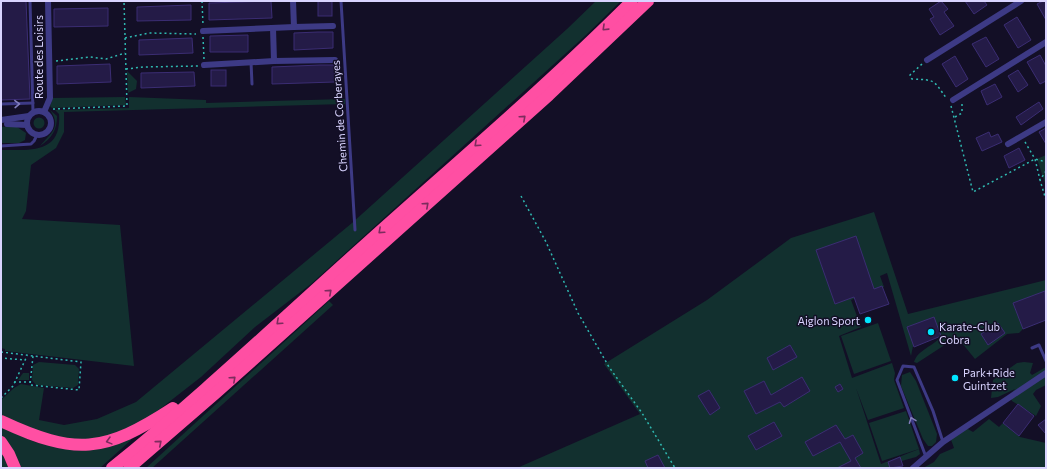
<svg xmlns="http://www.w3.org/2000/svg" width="1047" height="469" font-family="Commissioner,sans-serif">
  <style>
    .green { fill: #12302f }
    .building { fill: #241b47; stroke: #3b2d73 }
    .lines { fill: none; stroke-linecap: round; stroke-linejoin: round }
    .path { stroke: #2fb8b0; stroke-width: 1.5; stroke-dasharray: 2 3; stroke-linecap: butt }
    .service { stroke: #3d3a85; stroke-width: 3 }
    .minor { stroke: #3d3a85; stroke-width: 6 }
    .motorway { stroke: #ff4fa3; stroke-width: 12 }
    .oneway { stroke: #7d2c5e }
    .oneway2 { stroke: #837fbc }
    .poi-dot { fill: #00e5ff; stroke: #130f26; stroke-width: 1.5 }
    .labels { text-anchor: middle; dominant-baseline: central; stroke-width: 3; stroke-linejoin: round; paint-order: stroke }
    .street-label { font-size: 11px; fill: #d9d4ff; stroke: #130f26 }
    .poi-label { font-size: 11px; fill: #d9d4ff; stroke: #130f26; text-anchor: start }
  </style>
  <rect width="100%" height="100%" fill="#130f26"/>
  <g class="green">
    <polygon points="596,1 621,1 586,35 311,284 255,327 201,377 151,416 123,432 96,440 70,440 42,435 1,417 1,400 14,388 21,384 44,388 39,420 64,425 97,419 136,402 352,223 567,29"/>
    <polygon points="127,71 137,81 136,89 128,93"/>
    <polygon points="125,97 126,105 52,108 50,106 53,98"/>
    <path d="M129,97L206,100V103L345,99V104L64,112V132L56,148L31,165L26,211L22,219L120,225L134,366L5,351V349L1,348V150C30,150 62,154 59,114L55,110L129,108Z"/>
    <path d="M50,110L57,116C57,130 52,138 40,146C51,133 62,127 50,110Z"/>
    <circle cx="39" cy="123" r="5.5"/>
    <polygon points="10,126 17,127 26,133 25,140 19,143 1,143 1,127"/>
    <polygon points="1046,155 1046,186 1037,159"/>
    <path d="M874,212L908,314L1046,280V320L1023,329L1019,333L1007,334L975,359L957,337L917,363L914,362C918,349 935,346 942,335L913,346L911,356L887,273L880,276L884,287L851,300L861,327L839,336L852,378L892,363L895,373L894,380L904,408L868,420L856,388L881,464L919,449L920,454L916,457L898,462L900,468H517L640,414L604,364L707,300L791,238Z"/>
    <polygon points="329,301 333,305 152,468 146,468"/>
    <polygon points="878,323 891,361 854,374 841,336"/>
    <polygon points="39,362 75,365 79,369 78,385 73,388 36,385 32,380 33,365"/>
    <polygon points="1024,362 1033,363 1030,373 1032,375 1046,367 1046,385 1036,390 1033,394 1041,406 1036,416 1012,401 1009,395 1015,389 998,397 991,398 993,380 1017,363"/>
    <polygon points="910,372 916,381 937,434 936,442 932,446 928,446 923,439 901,386 902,375"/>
    <polygon points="23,373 29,373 29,380 18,380"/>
    <polygon points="906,411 919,449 882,461 869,423"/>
    <polygon points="989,419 999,427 1003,423 1020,437 1046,443 1046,468 923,468 934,462 940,454 954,448 950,437 966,428 973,432"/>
    <polygon points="1,427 35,442 64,449 130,438 131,440 100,468 18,468 1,438"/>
    <polygon points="1,451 9,468 1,468"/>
  </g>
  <g class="building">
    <polygon points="1,1 26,1 30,99 1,100"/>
    <polygon points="271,1 272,18 209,20 209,3"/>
    <rect x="318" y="1" width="14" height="15"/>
    <polygon points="941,1 948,9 944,12 954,26 940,35 930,19 934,17 929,9"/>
    <polygon points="965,1 984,1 987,5 974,14"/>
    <polygon points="1043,1 1046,1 1046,20 1037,4"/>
    <polygon points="191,5 191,20 137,21 137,7"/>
    <polygon points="108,8 108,26 54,27 54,9"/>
    <polygon points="1017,17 1031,40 1018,48 1004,25"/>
    <polygon points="318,32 333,32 333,48 294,50 294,33"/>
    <polygon points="248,35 248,52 210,52 210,36"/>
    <polygon points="986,37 999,59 986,67 972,44"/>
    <polygon points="192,38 193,53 139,55 139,40"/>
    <polygon points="1040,55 1046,66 1046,81 1040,84 1027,62"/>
    <polygon points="955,56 968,79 956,87 942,64"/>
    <polygon points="110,64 111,82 57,84 57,66"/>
    <polygon points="320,65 334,65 335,82 272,84 272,67"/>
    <rect x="211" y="70" width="15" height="16"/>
    <polygon points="1018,70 1028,85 1018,92 1008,76"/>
    <polygon points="194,72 195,86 141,88 141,73"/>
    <polygon points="995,84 1002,97 987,105 981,91"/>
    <polygon points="1039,102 1043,109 1021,125 1016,117"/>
    <polygon points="1046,128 1046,144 1039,132"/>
    <polygon points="989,132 991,137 998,134 1002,142 982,151 976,138"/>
    <polygon points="1019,148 1025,160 1009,168 1004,156"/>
    <polygon points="856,236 874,289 882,286 889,304 860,314 854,297 835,304 816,250"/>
    <polygon points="1045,291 1046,320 1023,329 1013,303"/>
    <polygon points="934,317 941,336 914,347 907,327"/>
    <polygon points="998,323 1005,333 988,345 981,334"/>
    <polygon points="790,345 797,357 773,370 767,358"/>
    <polygon points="802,377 810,391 784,407 780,402 756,414 744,391 764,381 771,395"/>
    <polygon points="840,384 843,389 838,392 835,387"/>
    <polygon points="709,390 720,408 710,415 698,396"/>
    <polygon points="1018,404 1034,416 1019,436 1003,423"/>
    <polygon points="1046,419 1046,434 1038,425"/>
    <polygon points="774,422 782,436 756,450 748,436"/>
    <polygon points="836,425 845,439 853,435 863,453 855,458 861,468 837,468 851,461 840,442 813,456 805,442"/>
    <polygon points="658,455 665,468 648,468 645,461"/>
    <polygon points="900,457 903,466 890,468 888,462"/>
  </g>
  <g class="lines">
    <g class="path">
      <polyline points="202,1 203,25"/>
      <polyline points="203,37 204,59"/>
      <polyline points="125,38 149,33 196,34"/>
      <polyline points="56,61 90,57 106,59 125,53"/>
      <path d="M922,64L910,75V77L912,79C937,80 933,80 947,99"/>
      <polyline points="126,69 143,67 198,66"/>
      <polyline points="951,106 973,192 1035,159 1046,162"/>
      <polyline points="53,109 127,106 124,1"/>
      <polyline points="955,117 962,113 962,102"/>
      <polyline points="1025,142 1035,159 1040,180"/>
      <polyline points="1046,171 1040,180 1046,200"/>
      <polyline points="521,196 546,242 578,313 609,367 642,413 675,468"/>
      <polyline points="1,352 81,362 79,390 30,385 33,356"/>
      <polyline points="1,364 1,358 25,360"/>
      <polyline points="14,382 30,382"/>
      <polyline points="1,398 13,386 27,356"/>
    </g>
    <g class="service">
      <polyline points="30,1 33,112"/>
      <polyline points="341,1 355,230"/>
      <polyline points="251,62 252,84"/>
      <polyline points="1,104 33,103"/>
      <polyline points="1,146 31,144 34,141 37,135"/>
      <polyline points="1032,348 1039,345 1046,361"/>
      <polyline points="926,457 897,380 903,366 914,367 933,411 943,442"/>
    </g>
    <g class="minor">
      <polyline points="293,1 294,27 333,26"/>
      <polyline points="273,28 274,61 335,60"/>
      <polyline points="203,31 294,27"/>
      <polyline points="927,60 1021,1"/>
      <polyline points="204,65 274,61"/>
      <polyline points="953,100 1046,42"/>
      <circle cx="39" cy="123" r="12"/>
      <polyline points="44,112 50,98 48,1"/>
      <polyline points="1,120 29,116"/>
      <polyline points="7,124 27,125"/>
      <polyline points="1008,144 1046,122"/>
      <polyline points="913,468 943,442 1046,373"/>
    </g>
    <g class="motorway">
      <path d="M1,421C76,456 104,453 173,408"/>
      <polyline points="1,442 9,454 15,468"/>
      <path d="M112,468C200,397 283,318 367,243C456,163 548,85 632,1"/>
      <polyline points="129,468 217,392 549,95 648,1"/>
    </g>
  </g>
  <defs><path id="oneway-chevron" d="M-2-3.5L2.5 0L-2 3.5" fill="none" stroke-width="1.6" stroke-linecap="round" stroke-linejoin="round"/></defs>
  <g class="oneway">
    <use href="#oneway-chevron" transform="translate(605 28) rotate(136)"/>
    <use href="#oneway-chevron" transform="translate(523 118) rotate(-42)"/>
    <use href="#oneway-chevron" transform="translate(477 144) rotate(138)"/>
    <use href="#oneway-chevron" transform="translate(426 205) rotate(-42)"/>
    <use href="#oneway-chevron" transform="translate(381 231) rotate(138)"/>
    <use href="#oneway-chevron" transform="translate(329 292) rotate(-42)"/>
    <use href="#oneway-chevron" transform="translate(279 322) rotate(138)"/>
    <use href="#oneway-chevron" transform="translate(233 379) rotate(-42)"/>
    <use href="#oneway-chevron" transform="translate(109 441) rotate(165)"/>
    <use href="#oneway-chevron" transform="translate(159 443) rotate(-40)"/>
  </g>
  <g class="oneway2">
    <use href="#oneway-chevron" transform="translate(17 104) rotate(-2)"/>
    <use href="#oneway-chevron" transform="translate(912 420) rotate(-111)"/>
  </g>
  <g class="poi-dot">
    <circle cx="868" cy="320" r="4"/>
    <circle cx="931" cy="332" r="4"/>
    <circle cx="955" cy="378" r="4"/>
  </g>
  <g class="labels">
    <g class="street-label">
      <text transform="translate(38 57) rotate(-90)">Route des Loisirs</text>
      <text transform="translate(339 116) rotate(-94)">Chemin de Corberayes</text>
    </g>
    <g class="poi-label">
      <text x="860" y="320" text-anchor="end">Aiglon Sport</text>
      <text x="939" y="326">Karate-Club<tspan x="939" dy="13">Cobra</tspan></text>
      <text x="963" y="372">Park+Ride<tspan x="963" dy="13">Guintzet</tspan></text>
    </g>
  </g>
  <rect width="1047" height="469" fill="none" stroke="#d9d4ff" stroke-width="4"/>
</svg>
